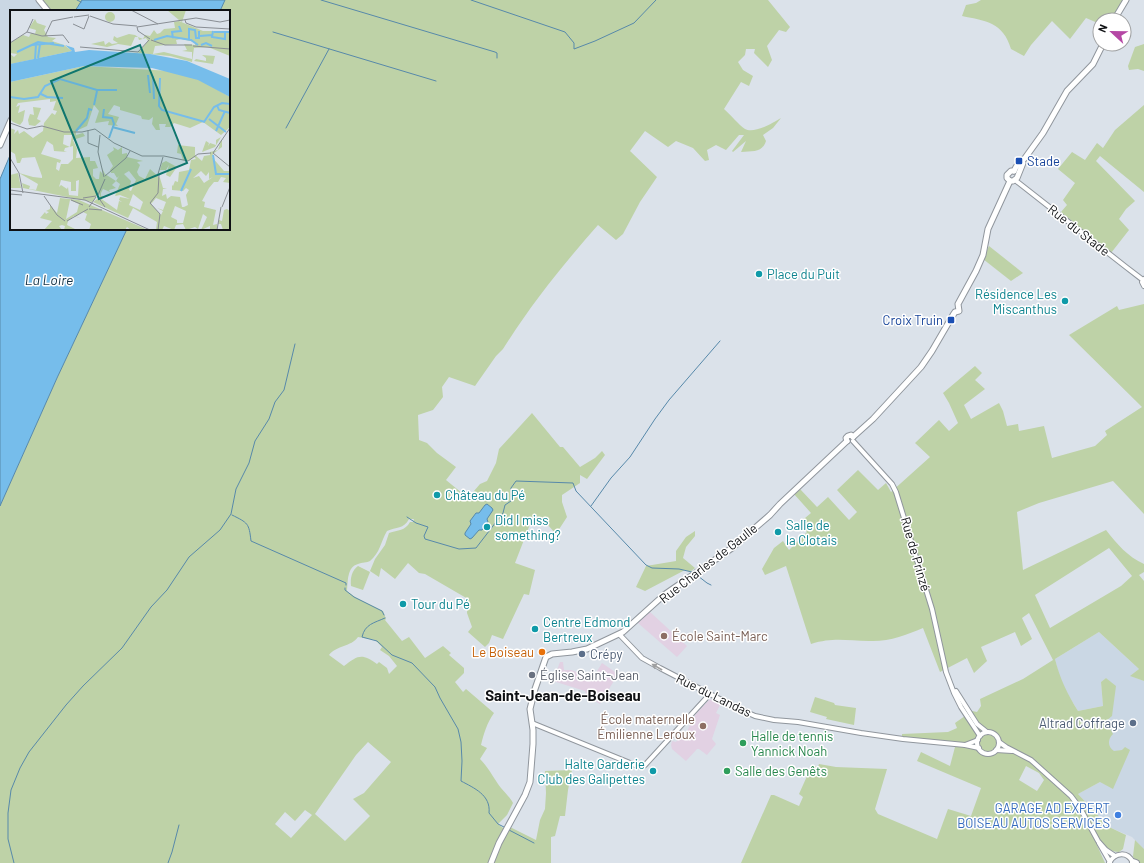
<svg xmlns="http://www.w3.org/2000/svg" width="1144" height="863" font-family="Barlow,sans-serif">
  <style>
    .built { fill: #cad7e4 }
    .education { fill: #e2d1e3 }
    .green { fill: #bed2a7; fill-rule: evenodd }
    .water { fill: #76bdeb; stroke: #5789aa }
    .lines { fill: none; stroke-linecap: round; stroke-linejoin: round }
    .stream { stroke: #5789aa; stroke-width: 1 }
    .minor-casing { stroke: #90969d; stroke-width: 6 }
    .major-casing { stroke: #90969d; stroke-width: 7 }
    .highway-casing { stroke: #90969d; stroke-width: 8 }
    .minor { stroke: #fff; stroke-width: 4 }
    .major { stroke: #fff; stroke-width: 5 }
    .highway { stroke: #fff; stroke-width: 6 }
    .oneway { fill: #9fa0a1 }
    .transit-dot { fill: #1a4fb4; stroke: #fff; stroke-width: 1.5 }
    .culture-dot { fill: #0f9aa8; stroke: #fff; stroke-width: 1.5 }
    .education-dot { fill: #8d6e63; stroke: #fff; stroke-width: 1.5 }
    .food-dot { fill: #e8710a; stroke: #fff; stroke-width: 1.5 }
    .service-dot { fill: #5c6f8a; stroke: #fff; stroke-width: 1.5 }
    .worship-dot { fill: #6b7280; stroke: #fff; stroke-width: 1.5 }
    .leisure-dot { fill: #2e9e5b; stroke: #fff; stroke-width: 1.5 }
    .shop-dot { fill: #3f7fe0; stroke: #fff; stroke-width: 1.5 }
    .labels { text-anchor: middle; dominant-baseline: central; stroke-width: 3; stroke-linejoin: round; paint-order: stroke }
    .transit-label { font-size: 13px; fill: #164399; stroke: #fff; text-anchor: start }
    .street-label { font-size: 13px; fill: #0f1114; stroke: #fff }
    .culture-label { font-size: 13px; fill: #0d838f; stroke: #fff; text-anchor: start }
    .education-label { font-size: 13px; fill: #785e54; stroke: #fff; text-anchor: start }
    .food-label { font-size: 13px; fill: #c56008; stroke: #fff; text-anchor: end }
    .service-label { font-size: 13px; fill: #4e5e75; stroke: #fff; text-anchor: start }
    .worship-label { font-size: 13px; fill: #5b616d; stroke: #fff; text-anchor: start }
    .leisure-label { font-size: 13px; fill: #27864d; stroke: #fff; text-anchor: start }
    .shop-label { font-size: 13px; fill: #366cbe; stroke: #fff; text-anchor: end }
    .water-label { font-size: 14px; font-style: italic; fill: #133246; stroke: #fff }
    .quarter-label { font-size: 15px; font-weight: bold; fill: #0f1114; stroke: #fff }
    .inset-river { fill: none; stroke: #76bdeb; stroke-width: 2 }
    .inset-road { fill: none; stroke: #898e94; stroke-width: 1 }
    .view { fill: #0f766e; fill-opacity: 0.15; stroke: #0f766e; stroke-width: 2 }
    .inset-edge { fill: none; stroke: #0f1114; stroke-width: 2 }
  </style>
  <rect width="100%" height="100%" fill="#dbe2ea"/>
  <g class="built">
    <polygon points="0,0 40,0 49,11 11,11 11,123 0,148"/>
    <polygon points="1099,632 1139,669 1131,676 1144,681 1144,849 1132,837 1109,827 1078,794 1100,782 1122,750 1114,752 1110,748 1108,743 1110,737 1106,721 1115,686 1106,678 1101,682 1103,706 1078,711 1065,689 1059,675 1055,659"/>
  </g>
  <g class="education">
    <polygon points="650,612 687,646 677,657 638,623"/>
    <polygon points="560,662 563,662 564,670 571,670 593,678 602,663 618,674 600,704 587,696 585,691 553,681"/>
    <polygon points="713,699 721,703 716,713 720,715 712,739 716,744 707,755 699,749 697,749 686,761 672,749 671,745 672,741 676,742 682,733 686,734 692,720 696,714 709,700"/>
  </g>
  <g class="green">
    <polygon points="40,0 82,0 75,11 49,11"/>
    <path d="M223,0H768L790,27L786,32L779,30L767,46L772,60L768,67L754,53L755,49H746L745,55L738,62L743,70L753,76L749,86L741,82L724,109C730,114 739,125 745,129C754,134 773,123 781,118L773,128L763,135L766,141C762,153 753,151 741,152L746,141L733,152L732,151L744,135H739L726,150L716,145L707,150L709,160L705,161L693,148L676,141L668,147L645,131L630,151L657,177L640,202L623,234L616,240L598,225C562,266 532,303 503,349L496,356L475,386L449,377L442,387L443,397L433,410L418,415L419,440L427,443L437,453L456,467L446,480L468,498L480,484L487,481L496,463L499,449L532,413L560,447H563L580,467L595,458L602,451L605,455L587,479L580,475V483L562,495V502L567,517L556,534L547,524L534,514L515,563L535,570L529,595L524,594L503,639L492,635L489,643L485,647L468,632L472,627L467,613L468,599L425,574L419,573L408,563L395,579L381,568L379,577L370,571L375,559L385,545L389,533C398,530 405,531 410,522H413L414,519H409C404,529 396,527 387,531C381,541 380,553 370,561C367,563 362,562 358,564C347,567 348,581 347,591L355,597L383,611L386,619L385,620L402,641L409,637L425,658L443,646L451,653L449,655L464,668V673L455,682L463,692L466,689L494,713C487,723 484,733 481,745L487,748L480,759C489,768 494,779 501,788C505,793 510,797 513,803L507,815L498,824L503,828L510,827L536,840L540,820L545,809L546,793L545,771L572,770L568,790L565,816H560L555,836L551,837V863H0V506L57,378L127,229H229V11H218ZM358,637L375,640L382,647L380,650L389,656L397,666L389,674L387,668L379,662L377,664C362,653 358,655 344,666L329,655C337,645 351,647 358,637ZM368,742L391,762L364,793L353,799L370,816L345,841L315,814L356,755ZM305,810L312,815L291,838L275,824L285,812L295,821Z"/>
    <path d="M981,0H1124L1112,20H1100V24L1086,18L1070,39L1052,21L1031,45L1024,56L1011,49C1003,22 986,21 962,16L966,5L976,3Z"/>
    <polygon points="1144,44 1144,71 1138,69 1129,70 1128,66 1135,47"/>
    <polygon points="1144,105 1144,192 1100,156 1096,161 1135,201 1126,209 1119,219 1129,230 1111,253 1061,212 1067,205 1063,200 1075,183 1058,169 1072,152 1085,160 1097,143 1103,148 1115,130"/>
    <polygon points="989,246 1023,273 1011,281 983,259"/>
    <path d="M1144,304V514L1113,481L1039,503L1017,512L1023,570L1106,530C1117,544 1128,557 1144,564V572L1139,575L1144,581V681L1130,676L1139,669L1099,632L1055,659C1060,679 1067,693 1078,711L1103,706L1101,682L1106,678L1116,686L1112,716L1106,721L1113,734C1107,740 1108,747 1114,751L1122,750L1125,747L1130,750L1113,789L1100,782L1078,794L1109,827L1126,835L1123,849L1119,852C1110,852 1105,846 1100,840L1096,843L1105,863H741L771,795H774L799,806L803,797L799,794L812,765L818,767L819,764L836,767L887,769L875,809L878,814L937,839L948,809L971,816L981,788L917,761L921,752L950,766L955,747H959L958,742L902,738V734L948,732L957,728L955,723L972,711L977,712L981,706L980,699L1023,679L1053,660L1029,613L1022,618L1032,639L1021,646L1015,632L981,647L987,661L974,673L967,658L940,672L923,628C906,635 889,642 869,641C847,641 834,637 811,644L786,566L765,575L762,569L774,548L783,541L789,550L807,532L799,523L811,513L794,494L800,489L817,507L828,497L849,520L857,512L837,490L858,470L878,490L886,483L891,492L930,457L915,443L939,420L949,431L958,423L949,403L943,393L975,366L982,373L975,380L985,389L964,405L971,419L999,403L1003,411L1007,426L1018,424L1019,431L1044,426L1052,458L1095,446L1107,435L1105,431L1142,407L1069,335L1117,306L1119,310ZM1109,548L1132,576L1121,586L1050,628L1035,595ZM1026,766L1039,773L1044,780L1037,791L1019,780Z"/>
    <polygon points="695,531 695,536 686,547 683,558 695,568 690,572 685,570 645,591 636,587 646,566 676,561 676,551 686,537"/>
    <path d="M358,566L370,572L363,590L351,586C350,578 352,570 358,566Z"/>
    <polygon points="815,697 834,703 835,705 856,708 854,725 826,719 827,717 810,712"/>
    <polygon points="1135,840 1144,849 1144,863 1135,863 1133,856"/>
  </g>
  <g class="water">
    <polygon points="82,0 225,0 220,11 75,11"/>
    <polygon points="11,153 11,229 127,229 57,378 0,506 0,179"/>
    <polygon points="487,504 492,508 493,510 487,519 488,522 482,530 479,530 472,538 470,539 465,535 465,533 471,524 470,521 476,513 479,513 485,505"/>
  </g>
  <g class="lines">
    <g class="stream">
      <polyline points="77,0 81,2"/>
      <polyline points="321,0 495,52 497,53 497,58"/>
      <polyline points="471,0 565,32 574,43 574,49 595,41 634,23 656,0"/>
      <polyline points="273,32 436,81"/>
      <polyline points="286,128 329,49"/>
      <polyline points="591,506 611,478 630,457 655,419 669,400 720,341"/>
      <path d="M232,515C248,523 249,523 251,541L346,583V585"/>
      <polyline points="407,517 416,523 428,527 424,536 425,539 459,549 476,548 503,513 505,505 511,501 511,488 516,481 573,483 576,491 646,565 652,568 679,569 692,572"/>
      <polyline points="698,576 707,583 711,585"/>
      <polyline points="345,588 345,590 354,597 382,611 384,615"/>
      <path d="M385,618C374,623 365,624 362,637L377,641L392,655L412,663L435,687L440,698L458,729L461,742L462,761L461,781C474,788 491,795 489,813L498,824L504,827"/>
      <polyline points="509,830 534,843"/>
      <polyline points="14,863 8,839 8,813 11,790 20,768 29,752 66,705 83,686 122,648 151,607 167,590 189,557 220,530 231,514 236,489 249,463 255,441 269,419 275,402 284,390 295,344"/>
      <polyline points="168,863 172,852 179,825"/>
    </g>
    <g class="minor-casing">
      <g id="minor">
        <polyline points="1015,180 1126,267 1143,280"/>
        <polyline points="1144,279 1142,282 1144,286"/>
        <polyline points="853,441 892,484 896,492 932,609 946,672 954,693 961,707 980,736"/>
        <polyline points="619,634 642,658 660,668 735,707 755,716 774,720 798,722 861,733 903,739 965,745 979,748"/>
        <polyline points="956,691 977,724 987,732"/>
        <polyline points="532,723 635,765 642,767 645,765 710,694"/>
        <circle cx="988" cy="743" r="11"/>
        <polyline points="999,742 1006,747 1031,760 1071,796 1080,808 1098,841 1106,850 1115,856"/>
        <polyline points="965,745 978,740"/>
        <polyline points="996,750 1012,751"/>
        <polyline points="1099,843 1110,862"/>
        <path d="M1109,863C1115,852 1128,851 1133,863"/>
      </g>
    </g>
    <g class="major-casing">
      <g id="major">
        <polyline points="39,0 48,11"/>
        <polyline points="1114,20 1126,0"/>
        <polyline points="0,145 11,120"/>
        <polyline points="1014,171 1016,167 1025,158 1043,133 1067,91 1093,64 1103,44"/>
        <polyline points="1010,181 1013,181 1017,178 1023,163"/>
        <polyline points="1010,181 1007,178 1007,175 1011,171 1014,171"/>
        <polyline points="853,437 873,419 921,367 932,351 953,315 955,312 959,311 958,304 976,271 983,255 988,229 1010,181"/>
        <polyline points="847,441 846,438 848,436 851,435 853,437"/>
        <polyline points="491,863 499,843 525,795 530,782 533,744 533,730 530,709 535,689 546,657 552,654 572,652 587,649 623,632 664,595 732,548 770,515 780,504 847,441"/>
      </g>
    </g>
    <g class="highway-casing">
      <polyline id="highway" points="1133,862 1136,863"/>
    </g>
    <use href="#minor" class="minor"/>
    <use href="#major" class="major"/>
    <use href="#highway" class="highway"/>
  </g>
  <defs><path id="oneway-solid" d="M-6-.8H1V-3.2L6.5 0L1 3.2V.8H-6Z"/></defs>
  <use class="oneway" href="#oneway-solid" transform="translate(657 667) rotate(-150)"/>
  <g class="transit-dot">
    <rect x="1015" y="157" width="8" height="8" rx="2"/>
    <rect x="947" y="316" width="8" height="8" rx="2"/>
  </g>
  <g class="culture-dot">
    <circle cx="759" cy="274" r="4"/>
    <circle cx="1065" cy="301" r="4"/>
    <circle cx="437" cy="495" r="4"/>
    <circle cx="487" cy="527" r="4"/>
    <circle cx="778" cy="532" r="4"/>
    <circle cx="403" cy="604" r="4"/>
    <circle cx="535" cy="629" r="4"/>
    <circle cx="653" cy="771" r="4"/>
  </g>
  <g class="education-dot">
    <circle cx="664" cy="636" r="4"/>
    <circle cx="703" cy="726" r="4"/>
  </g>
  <circle class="food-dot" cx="542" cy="652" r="4"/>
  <g class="service-dot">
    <circle cx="582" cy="654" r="4"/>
    <circle cx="1133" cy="723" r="4"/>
  </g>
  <circle class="worship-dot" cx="532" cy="675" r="4"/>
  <g class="leisure-dot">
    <circle cx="743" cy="743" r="4"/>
    <circle cx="727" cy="771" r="4"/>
  </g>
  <circle class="shop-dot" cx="1118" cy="815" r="4"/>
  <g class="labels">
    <g class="transit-label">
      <text x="1027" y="161">Stade</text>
      <text x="943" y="320" text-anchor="end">Croix Truin</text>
    </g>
    <g class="street-label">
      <text transform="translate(1079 230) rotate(38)">Rue du Stade</text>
      <text transform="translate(916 554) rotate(74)">Rue de Prinzé</text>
      <text transform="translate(708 563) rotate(-38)">Rue Charles de Gaulle</text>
      <text transform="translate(714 695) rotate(26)">Rue du Landas</text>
    </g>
    <g class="culture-label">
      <text x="767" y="274">Place du Puit</text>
      <text x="1057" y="294" text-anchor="end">Résidence Les<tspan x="1057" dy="15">Miscanthus</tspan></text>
      <text x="445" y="495">Château du Pé</text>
      <text x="495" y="520">Did I miss<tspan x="495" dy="15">something?</tspan></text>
      <text x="786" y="525">Salle de<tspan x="786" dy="15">la Clotais</tspan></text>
      <text x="411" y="604">Tour du Pé</text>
      <text x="543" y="622">Centre Edmond<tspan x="543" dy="15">Bertreux</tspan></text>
      <text x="645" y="764" text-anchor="end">Halte Garderie<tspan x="645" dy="15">Club des Galipettes</tspan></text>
    </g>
    <g class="education-label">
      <text x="672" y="636">École Saint-Marc</text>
      <text x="695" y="719" text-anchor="end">École maternelle<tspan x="695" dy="15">Émilienne Leroux</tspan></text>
    </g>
    <g class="food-label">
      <text x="534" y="652">Le Boiseau</text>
    </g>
    <g class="service-label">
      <text x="590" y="654">Crépy</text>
      <text x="1125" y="723" text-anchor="end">Altrad Coffrage</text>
    </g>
    <g class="worship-label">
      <text x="540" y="675">Église Saint-Jean</text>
    </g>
    <g class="leisure-label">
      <text x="751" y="736">Halle de tennis<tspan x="751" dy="15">Yannick Noah</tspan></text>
      <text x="735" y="771">Salle des Genêts</text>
    </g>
    <g class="shop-label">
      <text x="1110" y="808">GARAGE AD EXPERT<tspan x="1110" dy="15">BOISEAU AUTOS SERVICES</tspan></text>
    </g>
    <g class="water-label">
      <text x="49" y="279">La Loire</text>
    </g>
    <g class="quarter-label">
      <text x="563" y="695">Saint-Jean-de-Boiseau</text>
    </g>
  </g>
  <g transform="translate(10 10)">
    <rect width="220" height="220" fill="#dbe2ea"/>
    <path d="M157,0H176L172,12L169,10ZM95 7a5 5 0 1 1 10 0a5 5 0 1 1-10 0ZM25,9L27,13L36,16L34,20L38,27L46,28L42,31L54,35L62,41L1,54L0,44L4,47L7,44L0,43V33L13,25L19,27L21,23L25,24L26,20L19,18ZM169,11L193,21H220V46L198,37L184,38L182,52L160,46L128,43L138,31L136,28L129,30L128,27L133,29L135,25L140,26L144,20L147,24L150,23L154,19L165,18L164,12ZM171,29L185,32V35L174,34L177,40L172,41L182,42V49L154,42L143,44L145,36L167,34L166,30ZM119,24L125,25L128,27H125L121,36L108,34L97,37L81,34L94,31L95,35L99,32L102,34L108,33L103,30L104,26L107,28ZM192,45L205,46L203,54L184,51L186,49L196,51V48ZM74,56L161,61L189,69L220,87V94H216L220,95V117L211,125L193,112L180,118L164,113L160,117H155L156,114H149L150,120H146L142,114L143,107L139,110L132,109L131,106L110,100V97L104,95L98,104L109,107L106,114L108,116L98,115L99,111L85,113L89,101L84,95L77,116L66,121V125L73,123L75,126L63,130L67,139L66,148L80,147V151H85L88,158L83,159V166L86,169H89L90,161L93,164L92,158L95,164L106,171L109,166L107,168L104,163H101L100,160L103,156L97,145L104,140L103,137L108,140L112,137V144L117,143V147L133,151L127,152L130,155L127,162L129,166L135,169L140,159L150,168L153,178L157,179H153L152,186L156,184L157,189L161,186L170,187L172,197H174L178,195L176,185L179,180L176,178L173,181L162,180V175L163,176L165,171L168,172L169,162L179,160L181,150L186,149L184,147L179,151L173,150L171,144L167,143L168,135L185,137V145L192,151L194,146L200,145V142L208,140L211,130L215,129L212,130V137L203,144L202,147L214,161H220V173L213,172L216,168L211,167L208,172H204L199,178L192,191L195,192L194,197L206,200L203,215L207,214V220H200V216L191,220L197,207L193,204L188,219L185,217L176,220L173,214L166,215L164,220L154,216L152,220H146L147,212L123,198L118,208L83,192L90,187L89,183L82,192L13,178L12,173L20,176L19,179L26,180L28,174L9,163L23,167L32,168V166L25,147L12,148L10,153H7L5,144L0,141V118L5,120L4,124L8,120L9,124L14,121L23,128L33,121L34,113L42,103L45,105L47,101L43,100L46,91L40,92V89L8,93L6,97L10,95L8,103L15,100L13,111L10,115L3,112L0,109V89L2,88L0,87V72ZM54,125H62L60,137L53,134ZM37,131L43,135L44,141L57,142L54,141L55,138L63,136V149L58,154H51L49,161L46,159L47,152L50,153L51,150L31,144ZM119,161L126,170L121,181L119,180L121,171L114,164ZM191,161L196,166L199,162V169L203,167L194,173L189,166L183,168ZM51,170L61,172V181H66V171L69,170L68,186L59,185L58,177L57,179L51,175L49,177ZM106,171L110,174L105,186L110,185L120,189L110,187L109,190L112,192L109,191L107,200L90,188L99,186H91V183L93,179L100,182L99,180L106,178L102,175ZM123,184L133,192L130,200L119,195ZM146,188L156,192L153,200L147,198L153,201L151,205L141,194ZM165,196L176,201L173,213H167V210L161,207ZM23,97L31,98L27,109L31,111L25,116L19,115L18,110L20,104L24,105ZM211,127L205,137L192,142L196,131L199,133L198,136L200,133L206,135V130ZM156,151L167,157L160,167L156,165L159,155L156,160H150L152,153ZM8,163L11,178H0V165ZM50,188L69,190L138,220H121L117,217L115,220H79L81,214L75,210L77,204L73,202L65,206L72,209L64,206L58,211L57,215L67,220H54L55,216L52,215L49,216L52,220H34L42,211L30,208L35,202L36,204L39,202L36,201L40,199V195L47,203ZM60,190L69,194L67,202L56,209ZM217,199L220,201V220H213L211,214H208L209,210L212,211L214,200Z" fill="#bed2a7" fill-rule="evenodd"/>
    <path d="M55,35L64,38L65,42L79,40L140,44L177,51L220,69V87L188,70L142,58L74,56L0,72V54L62,41Z" fill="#76bdeb"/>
    <path class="inset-river" d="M203,21L202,27L215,29V22M204,22H220M190,26L202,25M163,28L162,22L171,21L169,16M179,29V19L185,20L186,28H189V21M144,30L157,26L181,30L188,35M22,35L44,33M191,35L196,33L202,36M7,42L28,32L54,36M28,48L30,34M25,50L26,34M138,65L140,83M143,66L144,89M150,68L149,96L152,100L195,112M31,84L37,87L53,88M0,87L14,89L28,87L35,76L50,69L87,80H107M84,95L87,81M207,95L209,100L220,103M94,99L93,107L102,108L104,114L99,128M199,109L216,122M194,112L204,97L212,93L220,94M102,117L125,123M66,121L77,108L79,99L82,100M206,121L215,101M203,145L206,164H220M171,181L181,159"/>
    <path class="inset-road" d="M121,0L148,14M80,6L103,14L127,16M64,7L79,5M175,10L176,13L186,17L220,19M63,14L74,19M127,17L186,8L210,12L220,10M127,17L128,21L140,29M74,19L79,6M17,22L32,26L53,25L59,33M35,26L42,11L63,7M141,30L155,35H182M0,33L17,22L23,9M183,36L220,39M70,37L128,42L139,30M0,113L17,119L32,116L54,122H72L85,119L104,133L132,146H154L178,151L188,144L201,143M78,120V133L88,137M90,125L88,142L94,167M203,143L220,157M203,143L220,118M0,148L9,163L13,183M148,164L153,147M95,166L116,148L120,141M0,180L75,190L140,220M0,184L12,185M88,185L95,169M34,186L47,205L55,211M88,187L95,197M73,188L86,186M61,190L73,195M79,197L86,187M212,197L220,177M79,199L92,200M57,211L78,199M148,220L150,204L140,193L148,183L149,165M207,220L211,197"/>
    <path class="view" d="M130,35L177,153L89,189L41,71Z"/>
    <rect width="220" height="220" class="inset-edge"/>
  </g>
  <g transform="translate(1112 32) rotate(292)"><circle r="19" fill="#ffffff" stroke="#9fa0a1"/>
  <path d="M0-3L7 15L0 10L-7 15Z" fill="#b547a5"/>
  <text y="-6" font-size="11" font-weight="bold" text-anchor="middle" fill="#0f1114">N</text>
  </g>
</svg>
